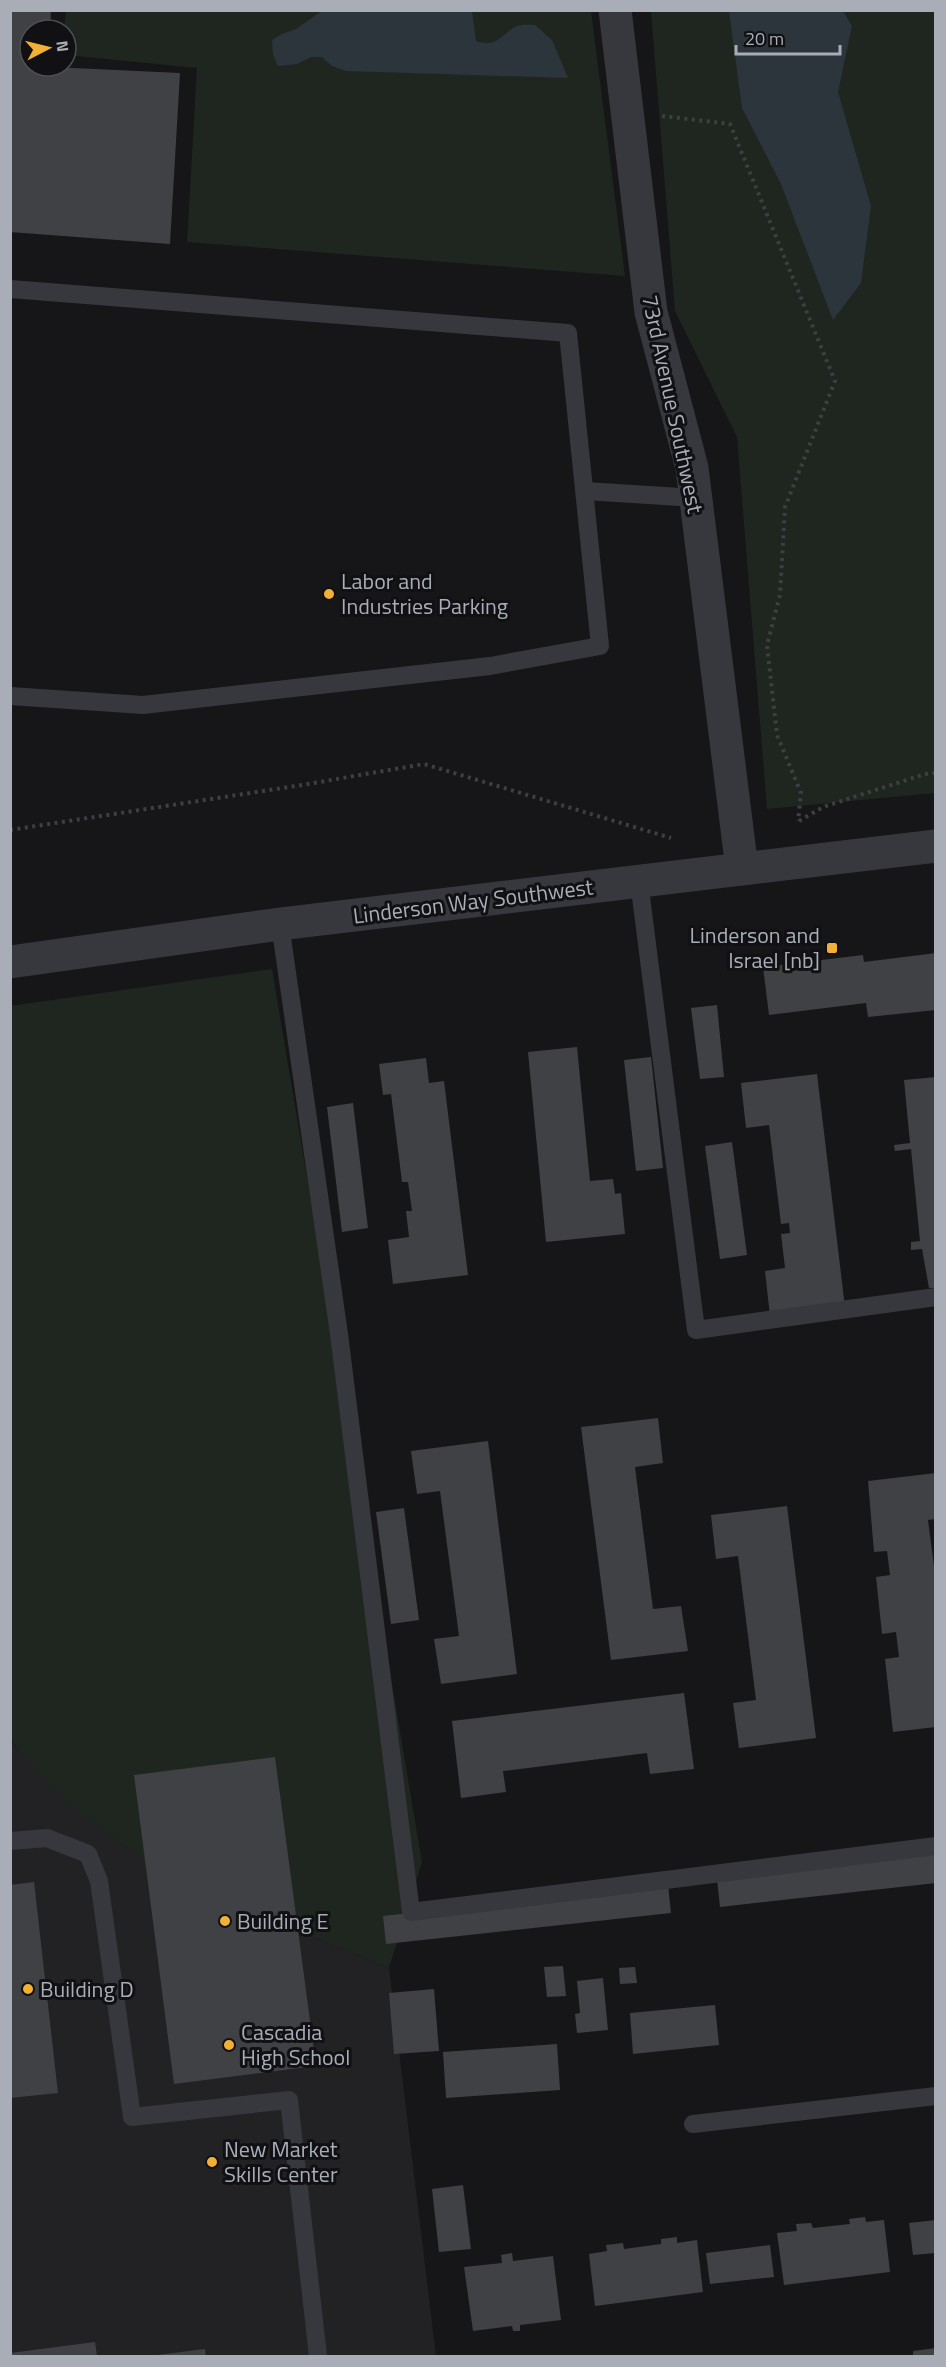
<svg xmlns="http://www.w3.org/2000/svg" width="946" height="2367" font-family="'Titillium Web',sans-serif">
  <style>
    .built { fill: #222225 }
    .green { fill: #1e261f }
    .water { fill: #2c353c }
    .building { fill: #404145 }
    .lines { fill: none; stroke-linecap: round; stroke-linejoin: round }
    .path { stroke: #3d3f44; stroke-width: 4; stroke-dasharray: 3 4.5; stroke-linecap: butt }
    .service { stroke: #37383d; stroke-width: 18 }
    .minor { stroke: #37383d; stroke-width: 33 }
    .tertiary { stroke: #37383d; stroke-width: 33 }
    .poi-dot { fill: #f2b134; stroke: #111113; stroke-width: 2 }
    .labels { text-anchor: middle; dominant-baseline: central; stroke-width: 6; stroke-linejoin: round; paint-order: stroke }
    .street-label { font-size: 22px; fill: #a8adb8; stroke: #111113 }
    .poi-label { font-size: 22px; fill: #a8adb8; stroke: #111113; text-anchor: start }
  </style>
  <rect width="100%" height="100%" fill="#161618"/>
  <polygon class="built" points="10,1738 18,1751 262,1916 389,1968 436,2356 11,2356"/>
  <g class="green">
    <polygon points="66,10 591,11 625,276 187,242 197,68 66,55 66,30 64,30"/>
    <polygon points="651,11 935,11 935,793 767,809 737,437 675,311"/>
    <polygon points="272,969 422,1862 389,1968 262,1916 184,1887 74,1810 18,1751 11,1738 10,1006"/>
  </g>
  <g class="water">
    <path d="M323,10L472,11L476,41C497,48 499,36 515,27C520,24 529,25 535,25L552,40L568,78L346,71L332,66L322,57H311L297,64L278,66L273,55L272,40L282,34L296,29Z"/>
    <polygon points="729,11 843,11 852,26 838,92 871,206 861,283 833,320 781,184 742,108"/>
  </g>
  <g class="building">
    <polygon points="10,10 51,10 50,30 30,30 30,66 180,73 170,244 10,232"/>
    <polygon points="936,953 936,1010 868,1017 866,1003 769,1015 763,967 863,955 864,962"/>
    <polygon points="717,1005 724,1077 700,1079 691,1008"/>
    <polygon points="577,1047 590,1181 613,1179 615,1194 621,1193 625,1234 546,1242 528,1052"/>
    <polygon points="651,1057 663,1168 636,1171 624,1060"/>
    <polygon points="426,1058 429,1083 444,1081 468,1275 393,1284 388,1240 409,1237 406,1211 412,1211 408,1182 402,1182 391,1094 383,1095 379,1064"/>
    <polygon points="817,1074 845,1307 770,1316 765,1271 785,1268 781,1234 790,1233 789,1223 781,1224 769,1125 746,1128 741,1083"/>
    <polygon points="936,1077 936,1288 929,1288 922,1249 911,1250 911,1242 920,1241 911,1149 895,1151 894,1145 910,1143 904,1080"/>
    <polygon points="353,1103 368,1228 342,1232 327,1107"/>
    <polygon points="732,1142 747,1255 720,1259 705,1146"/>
    <polygon points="658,1418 663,1463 635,1467 653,1609 681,1606 688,1651 611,1660 581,1427"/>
    <polygon points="488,1441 517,1674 441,1684 434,1639 459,1636 440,1491 417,1494 411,1451"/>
    <polygon points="936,1473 936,1519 928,1520 936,1582 936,1727 893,1732 885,1659 899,1657 896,1632 882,1634 876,1577 890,1575 887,1551 874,1552 868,1481"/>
    <polygon points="787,1506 816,1738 739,1748 733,1703 756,1700 738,1556 716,1559 711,1515"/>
    <polygon points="404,1508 419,1620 391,1624 376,1512"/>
    <polygon points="684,1693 694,1769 650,1774 647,1753 503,1771 506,1792 461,1798 452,1721"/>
    <polygon points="275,1757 316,2066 174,2084 134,1775"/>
    <polygon points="936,1854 936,1883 720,1907 717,1879"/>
    <polygon points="34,1882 58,2093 10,2098 10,1885"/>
    <polygon points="668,1885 671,1913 386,1944 383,1916"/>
    <polygon points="563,1966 566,1996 547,1997 544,1967"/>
    <polygon points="635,1967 637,1983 620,1984 619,1968"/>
    <polygon points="603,1978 608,2030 577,2033 575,2014 580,2013 577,1981"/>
    <polygon points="434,1989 439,2051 394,2054 389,1993"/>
    <polygon points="715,2005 719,2045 633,2054 630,2013"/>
    <polygon points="557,2044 560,2090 446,2098 443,2052"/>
    <polygon points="463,2185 471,2249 439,2252 432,2189"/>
    <polygon points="865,2217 866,2222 884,2220 890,2272 784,2285 777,2233 797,2231 796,2224 811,2223 813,2228 850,2224 849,2219"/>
    <polygon points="936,2220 936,2253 913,2255 909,2223"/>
    <polygon points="677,2237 677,2243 697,2240 703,2292 595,2306 589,2254 607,2251 606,2245 623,2243 624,2249 661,2244 661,2239"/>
    <polygon points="770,2245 774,2277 710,2284 706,2253"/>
    <polygon points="512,2253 513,2261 553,2256 561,2320 520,2325 520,2331 513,2331 512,2326 473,2331 464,2267 502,2263 501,2255"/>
    <polygon points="95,2342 97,2356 10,2356 10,2353"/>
    <polygon points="936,2348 936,2356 913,2356 913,2351"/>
    <polygon points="205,2349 206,2356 157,2356 157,2355"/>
  </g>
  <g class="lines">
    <g class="path">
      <polyline points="662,116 730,124 835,381 785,507 780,595 767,645 777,735 801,793 798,821"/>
      <polyline points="799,821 823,807 925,774 936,773"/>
      <polyline points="10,830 302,785 424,764 671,838"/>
    </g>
    <g class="service">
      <polyline points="10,289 568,333 600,646 490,666 143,705 10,696"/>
      <polyline points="585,491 696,498"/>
      <polyline points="639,881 696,1330 936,1297"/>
      <polyline points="280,924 339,1334 411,1912 936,1846"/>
      <polyline points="10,1841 47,1838 88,1854 99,1881 132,2117 289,2100 318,2356"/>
      <polyline points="693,2124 936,2096"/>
    </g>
    <polyline class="minor" points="615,10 651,312 692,468 742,869"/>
    <polyline class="tertiary" points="10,962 280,924 936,846"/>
  </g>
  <g class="poi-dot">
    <circle cx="329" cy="594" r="6"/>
    <rect x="826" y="942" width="12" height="12" rx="3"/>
    <circle cx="225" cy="1921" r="6"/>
    <circle cx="28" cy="1989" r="6"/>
    <circle cx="229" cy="2045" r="6"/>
    <circle cx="212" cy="2162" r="6"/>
  </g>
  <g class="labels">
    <g class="street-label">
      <text transform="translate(673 404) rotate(78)">73rd Avenue Southwest</text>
      <text transform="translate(473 901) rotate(-7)">Linderson Way Southwest</text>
    </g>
    <g class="poi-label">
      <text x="341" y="581">Labor and<tspan x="341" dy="25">Industries Parking</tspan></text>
      <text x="820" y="935" text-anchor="end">Linderson and<tspan x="820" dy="25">Israel [nb]</tspan></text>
      <text x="237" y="1921">Building E</text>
      <text x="40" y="1989">Building D</text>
      <text x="241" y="2032">Cascadia<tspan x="241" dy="25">High School</tspan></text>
      <text x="224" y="2149">New Market<tspan x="224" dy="25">Skills Center</tspan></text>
    </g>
  </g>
  <rect width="946" height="2367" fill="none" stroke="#a8adb8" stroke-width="24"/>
  <g transform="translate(48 48) rotate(83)"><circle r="28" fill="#111113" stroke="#4d4f55" stroke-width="1.5"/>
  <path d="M0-4.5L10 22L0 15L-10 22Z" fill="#f2b134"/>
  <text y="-9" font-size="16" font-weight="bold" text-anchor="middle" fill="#a8adb8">N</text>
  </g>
  <path d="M736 45v9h104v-9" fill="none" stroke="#a8adb8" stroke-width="3"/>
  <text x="745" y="45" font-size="18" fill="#a8adb8" stroke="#111113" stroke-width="4.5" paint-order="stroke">20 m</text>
</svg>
